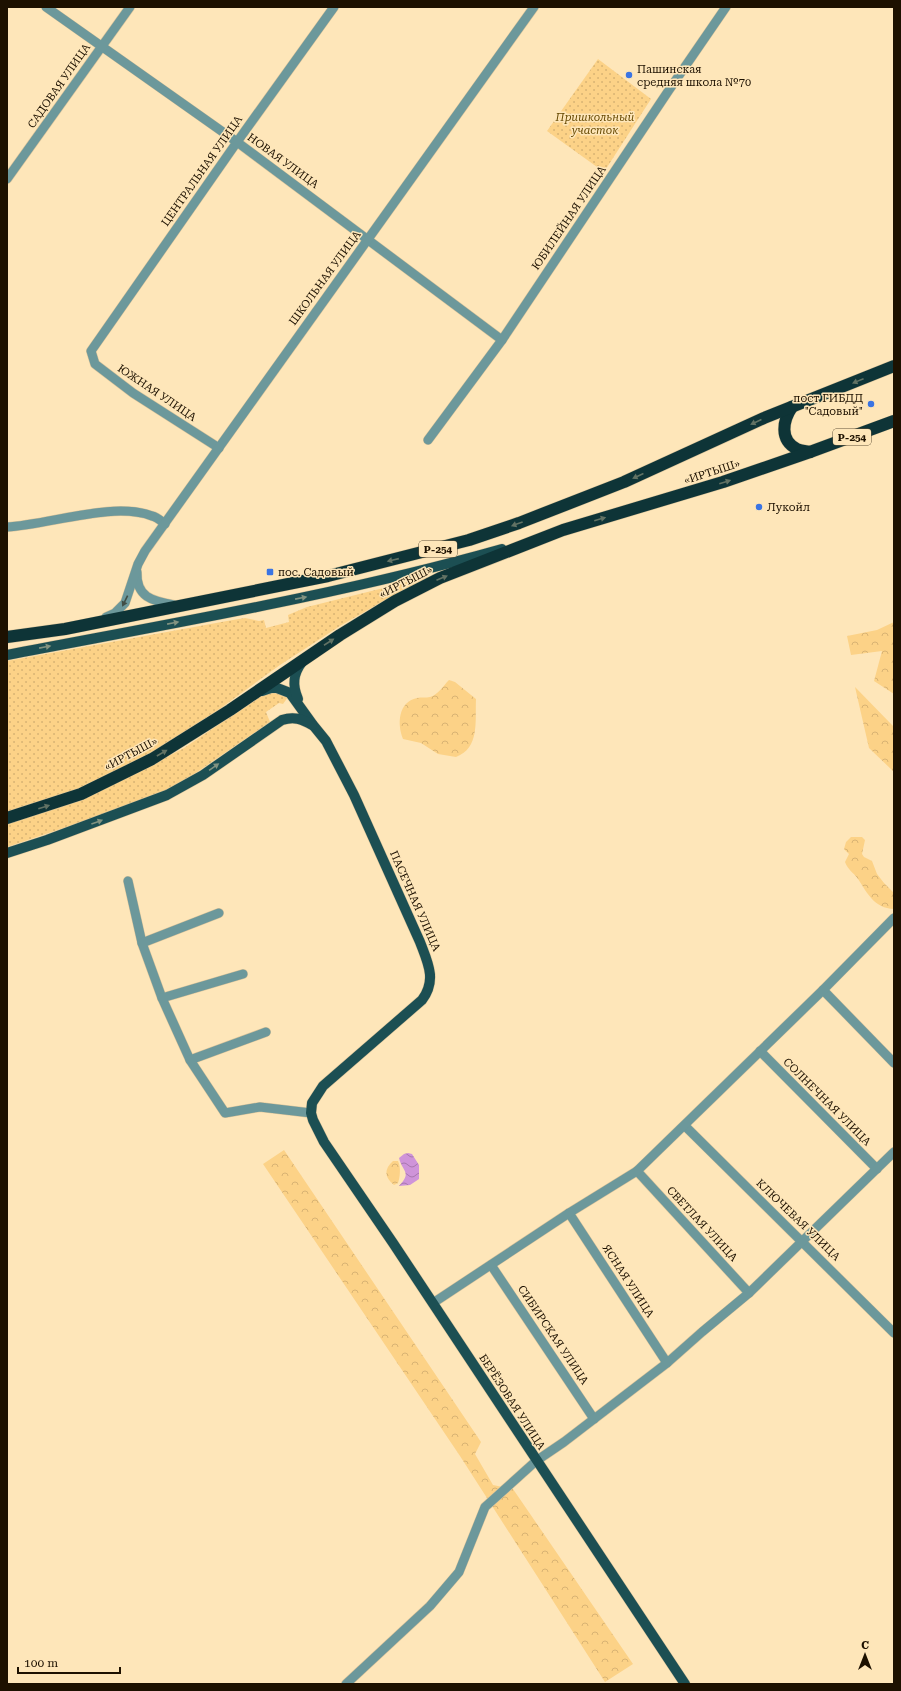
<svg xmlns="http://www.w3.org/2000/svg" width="901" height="1691" font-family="'Roboto Serif',serif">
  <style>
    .grass { fill: url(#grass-dots) }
    .forest { fill: url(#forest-crowns) }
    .water { fill: url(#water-waves) }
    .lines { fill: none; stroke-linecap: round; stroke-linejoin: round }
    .minor-casing { stroke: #dac49b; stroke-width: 10 }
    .major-casing { stroke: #dac49b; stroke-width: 11 }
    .highway-casing { stroke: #dac49b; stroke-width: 13 }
    .minor { stroke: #6c989b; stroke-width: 9 }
    .major { stroke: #1c4f53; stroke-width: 10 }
    .highway { stroke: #0e3437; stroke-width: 12 }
    .oneway { fill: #627264 }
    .oneway2 { fill: #829381 }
    .oneway3 { fill: #414e46 }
    .poi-dot { fill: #3a74e3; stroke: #fee6b9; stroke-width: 1.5 }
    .labels { text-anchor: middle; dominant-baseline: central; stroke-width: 3; stroke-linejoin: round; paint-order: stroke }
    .shield { fill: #fee6b9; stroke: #605138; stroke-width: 1 }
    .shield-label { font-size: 10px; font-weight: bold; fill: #1d1100 }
    .poi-label { font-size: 11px; fill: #1d1100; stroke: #fee6b9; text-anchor: start }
    .street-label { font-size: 11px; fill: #1d1100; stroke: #fee6b9 }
    .park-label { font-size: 11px; font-style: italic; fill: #674a03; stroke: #fee6b9 }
  </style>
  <defs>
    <pattern id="grass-dots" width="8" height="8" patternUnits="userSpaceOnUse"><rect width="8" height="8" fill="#fcd287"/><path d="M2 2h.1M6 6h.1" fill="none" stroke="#d8b373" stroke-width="1.8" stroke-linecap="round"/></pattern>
    <pattern id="forest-crowns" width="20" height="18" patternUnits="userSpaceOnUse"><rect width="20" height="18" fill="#fcd287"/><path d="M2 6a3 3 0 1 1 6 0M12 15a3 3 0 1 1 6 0" fill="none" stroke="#d8b373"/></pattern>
    <pattern id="water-waves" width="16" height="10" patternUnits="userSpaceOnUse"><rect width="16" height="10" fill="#cf94d9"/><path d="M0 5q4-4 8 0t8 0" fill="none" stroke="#a777ae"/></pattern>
  </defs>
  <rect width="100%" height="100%" fill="#fee6b9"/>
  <g class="grass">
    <polygon points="598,59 651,99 604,172 547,131"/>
    <polygon points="432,576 378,604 340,626 280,665 218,710 148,755 77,789 7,813 7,661 227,621 245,618 259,621 264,620 266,628 289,622 288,615 307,607"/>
    <polygon points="276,692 288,697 283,704 279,703 266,712 270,722 184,781 162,792 123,808 7,847 7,824 51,809 155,763 184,748 264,694"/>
  </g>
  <g class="forest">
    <polygon points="894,622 894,694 874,681 882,651 851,655 847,636 877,630"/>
    <path d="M449,680L455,682L476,699C475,721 480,748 456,757L438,754L421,743L403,739C397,724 398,702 417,698C421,697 426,698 430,697C438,695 443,686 449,680Z"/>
    <polygon points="855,687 894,727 894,772 869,748"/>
    <path d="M851,837H862L865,840L862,854L864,857L872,861L877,874L884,883L894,893V909C874,908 868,894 858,879C853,872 848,870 845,862L849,854L844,849L846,842Z"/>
    <polygon points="284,1150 481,1442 475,1454 493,1485 513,1489 633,1664 605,1682 460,1456 263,1164"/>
    <path d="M393,1161H398C401,1167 400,1177 398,1183L394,1185C384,1177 384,1169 393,1161Z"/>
  </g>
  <path class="water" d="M408,1153L412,1154L419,1165V1179L410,1185L399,1186C412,1172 403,1173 399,1158L404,1154Z"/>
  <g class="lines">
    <g class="minor-casing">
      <g id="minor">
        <polyline points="46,7 237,142 502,340"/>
        <polyline points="7,179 130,7"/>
        <polyline points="428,440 502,340 669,90 726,7"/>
        <polyline points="219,448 133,393 95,364 91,351 237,142 334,7"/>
        <path d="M7,527C49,525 113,501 152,516C157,517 161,521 165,524"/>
        <path d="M137,572C136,597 152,601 174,605"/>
        <polyline points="106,617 115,613 125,603 138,564 145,551 534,7"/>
        <polyline points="128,881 142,943 162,998 190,1060 225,1113 260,1107 311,1113"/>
        <polyline points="142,943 219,913"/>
        <polyline points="823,990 894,1063"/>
        <polyline points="162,998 243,974"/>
        <polyline points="760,1051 877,1169"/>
        <polyline points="190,1060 266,1032"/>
        <polyline points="685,1126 894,1333"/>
        <polyline points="637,1171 749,1293"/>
        <polyline points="569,1213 667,1363"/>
        <polyline points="491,1265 594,1419"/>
        <polyline points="433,1303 569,1213 637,1171 823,990 894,918"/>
        <polyline points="346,1684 430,1606 459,1572 485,1507 536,1461 564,1442 667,1363 702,1332 749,1293 894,1152"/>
      </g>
    </g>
    <g class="major-casing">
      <g id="major">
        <path d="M7,655C173,623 339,595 502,549"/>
        <path d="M262,691L271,688H277L290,693L313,725L326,741L354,795L420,942C428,963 437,980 422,1000L323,1086L312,1103L311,1113L313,1120L324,1142L393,1243L685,1684"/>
        <path d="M298,699C292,685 293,674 302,662"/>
        <path d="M7,853L47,840L167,795L203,775L282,720C294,716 302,719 312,725"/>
      </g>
    </g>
    <g class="highway-casing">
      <g id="highway">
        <path d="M792,407C783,420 779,440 797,449C801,451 806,451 810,452"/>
        <polyline points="7,637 65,629 328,576 469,540 519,523 624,482 764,418 894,366"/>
        <polyline points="7,818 81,794 152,759 230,710 340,635 395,601 440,578 563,530 723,482 810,452 894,421"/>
      </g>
    </g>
    <use href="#minor" class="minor"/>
    <use href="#major" class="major"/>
    <use href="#highway" class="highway"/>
  </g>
  <defs><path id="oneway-solid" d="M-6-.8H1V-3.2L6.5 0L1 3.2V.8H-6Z"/></defs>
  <g class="oneway">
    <use href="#oneway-solid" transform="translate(858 381) rotate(158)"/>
    <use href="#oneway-solid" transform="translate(756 422) rotate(155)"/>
    <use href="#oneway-solid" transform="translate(638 476) rotate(155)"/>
    <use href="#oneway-solid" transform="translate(725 482) rotate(-18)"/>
    <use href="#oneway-solid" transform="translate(600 519) rotate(-16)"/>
    <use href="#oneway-solid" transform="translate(517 524) rotate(160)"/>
    <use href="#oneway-solid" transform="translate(393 560) rotate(167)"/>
    <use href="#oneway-solid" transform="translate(442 578) rotate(-23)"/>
    <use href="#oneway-solid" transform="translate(329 642) rotate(-33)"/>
    <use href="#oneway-solid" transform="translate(162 753) rotate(-30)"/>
    <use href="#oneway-solid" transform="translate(44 807) rotate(-18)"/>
  </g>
  <g class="oneway2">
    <use href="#oneway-solid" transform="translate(301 598) rotate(-11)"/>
    <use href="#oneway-solid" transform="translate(173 623) rotate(-11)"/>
    <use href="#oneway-solid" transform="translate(45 647) rotate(-11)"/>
    <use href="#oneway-solid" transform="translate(214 767) rotate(-35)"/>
    <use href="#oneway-solid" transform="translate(97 822) rotate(-20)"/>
  </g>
  <use class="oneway3" href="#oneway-solid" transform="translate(125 601) rotate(116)"/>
  <g class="poi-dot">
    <circle cx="629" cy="75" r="4"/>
    <circle cx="871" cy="404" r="4"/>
    <circle cx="759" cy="507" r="4"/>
    <rect x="266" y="568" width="8" height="8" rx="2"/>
  </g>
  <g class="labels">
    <g class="shield">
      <rect x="833" y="429" width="38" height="16" rx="3"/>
      <rect x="419" y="541" width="38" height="16" rx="3"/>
    </g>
    <g class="shield-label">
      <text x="852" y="437">Р-254</text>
      <text x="438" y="549">Р-254</text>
    </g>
    <g class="poi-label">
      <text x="637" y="69">Пашинская<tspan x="637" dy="13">средняя школа №70</tspan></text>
      <text x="863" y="398" text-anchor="end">пост ГИБДД<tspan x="863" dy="13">"Садовый"</tspan></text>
      <text x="767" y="507">Лукойл</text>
      <text x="278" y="572">пос. Садовый</text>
    </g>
    <g class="street-label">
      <text transform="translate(59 86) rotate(-55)">САДОВАЯ УЛИЦА</text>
      <text transform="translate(283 161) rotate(36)">НОВАЯ УЛИЦА</text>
      <text transform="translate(202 171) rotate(-55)">ЦЕНТРАЛЬНАЯ УЛИЦА</text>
      <text transform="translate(569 218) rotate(-56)">ЮБИЛЕЙНАЯ УЛИЦА</text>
      <text transform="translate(325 278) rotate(-54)">ШКОЛЬНАЯ УЛИЦА</text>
      <text transform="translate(157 393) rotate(34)">ЮЖНАЯ УЛИЦА</text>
      <text transform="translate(712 472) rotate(-18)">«ИРТЫШ»</text>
      <text transform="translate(406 582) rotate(-27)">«ИРТЫШ»</text>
      <text transform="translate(131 754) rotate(-28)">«ИРТЫШ»</text>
      <text transform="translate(415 901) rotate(66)">ПАСЕЧНАЯ УЛИЦА</text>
      <text transform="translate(827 1102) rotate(45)">СОЛНЕЧНАЯ УЛИЦА</text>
      <text transform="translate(798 1220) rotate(44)">КЛЮЧЕВАЯ УЛИЦА</text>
      <text transform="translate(702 1224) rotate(47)">СВЕТЛАЯ УЛИЦА</text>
      <text transform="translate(628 1281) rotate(57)">ЯСНАЯ УЛИЦА</text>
      <text transform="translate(553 1335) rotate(56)">СИБИРСКАЯ УЛИЦА</text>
      <text transform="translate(512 1402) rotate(57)">БЕРЁЗОВАЯ УЛИЦА</text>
    </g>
    <g class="park-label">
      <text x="595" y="117">Пришкольный<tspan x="595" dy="13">участок</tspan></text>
    </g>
  </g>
  <rect width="901" height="1691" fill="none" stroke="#1d1100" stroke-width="16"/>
  <g transform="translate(865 1655)" stroke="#fee6b9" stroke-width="3" paint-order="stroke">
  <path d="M0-3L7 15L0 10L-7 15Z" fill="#1d1100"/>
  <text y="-6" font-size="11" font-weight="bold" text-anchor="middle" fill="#1d1100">С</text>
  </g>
  <path d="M18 1667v6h102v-6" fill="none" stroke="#1d1100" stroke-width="2"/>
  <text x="24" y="1667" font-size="12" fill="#1d1100" stroke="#fee6b9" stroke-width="3" paint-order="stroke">100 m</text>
</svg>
